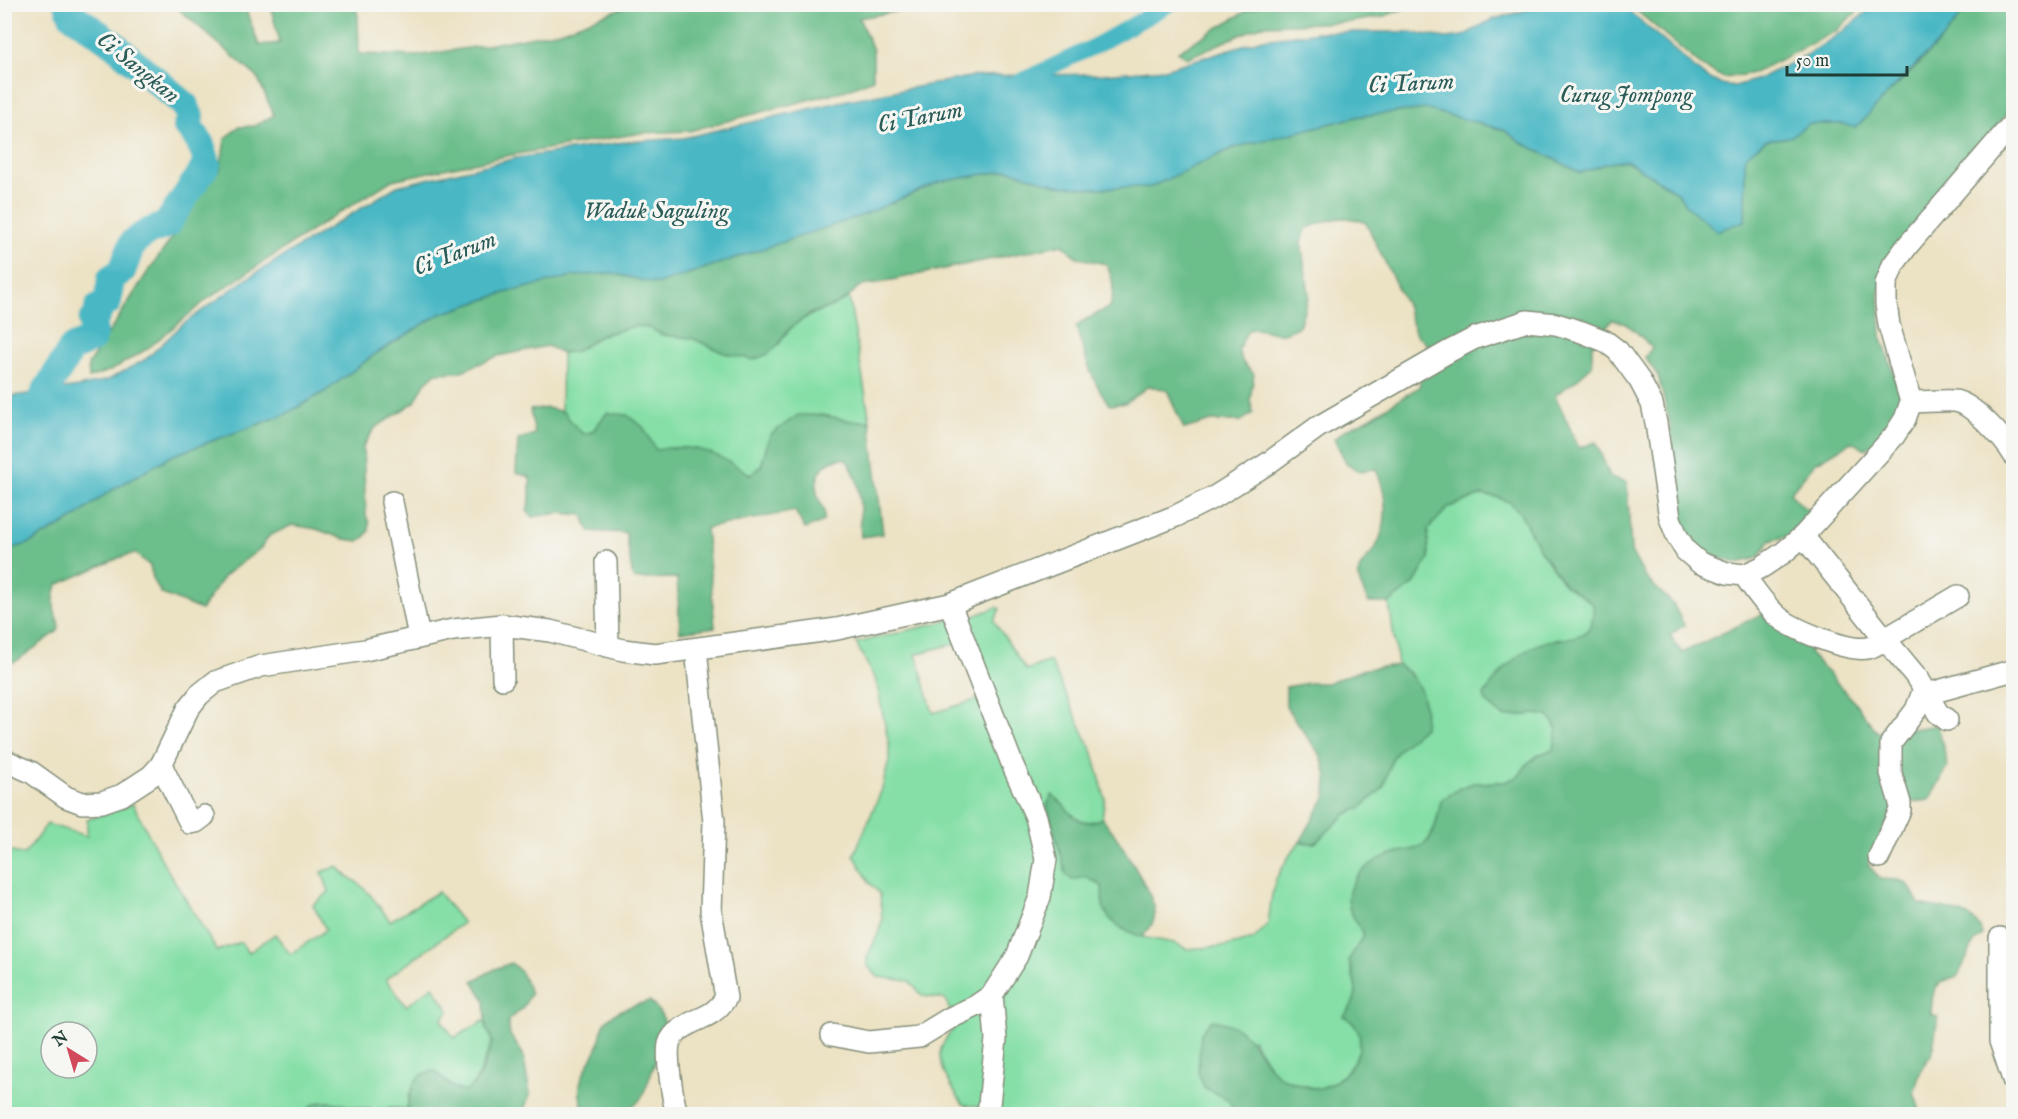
<svg xmlns="http://www.w3.org/2000/svg" width="2018" height="1119" font-family="'IM FELL English',serif">
  <style>
    .green { fill: #85dfa6; stroke: #528e6d; stroke-width: 1.5; fill-rule: evenodd }
    .forest { fill: #6cbe8b; stroke: #467e60; stroke-width: 1.5 }
    .water { fill: #4ab8c4; stroke: #347a7c; stroke-width: 1.5 }
    .lines { fill: none; stroke-linecap: round; stroke-linejoin: round }
    .canal { stroke: #4ab8c4; stroke-width: 16 }
    .river { stroke: #4ab8c4; stroke-width: 28 }
    .minor-casing { stroke: #86907c; stroke-width: 24 }
    .minor { stroke: #fff; stroke-width: 21 }
    .labels { text-anchor: middle; dominant-baseline: central; stroke-width: 6; stroke-linejoin: round; paint-order: stroke }
    .water-label { font-size: 24px; font-style: italic; fill: #2a5c58; stroke: #f6f6f2 }
  </style>
  <rect width="100%" height="100%" fill="#f6f6f2"/>
  <filter id="ink" filterUnits="userSpaceOnUse"><feTurbulence type="fractalNoise" baseFrequency=".0167" numOctaves="2"/><feDisplacementMap in="SourceGraphic" scale="12" xChannelSelector="R" yChannelSelector="G"/><feConvolveMatrix kernelMatrix="1 2 1 2 8 2 1 2 1" color-interpolation-filters="sRGB"/></filter>
  <filter id="wash" filterUnits="userSpaceOnUse"><feTurbulence type="fractalNoise" baseFrequency=".008" numOctaves="4" result="noise"/><feDisplacementMap in="SourceGraphic" scale="24" xChannelSelector="R" yChannelSelector="G"/><feGaussianBlur stdDeviation="1.35" result="paint"/><feColorMatrix in="noise" values="0 0 0 0 0 0 0 0 0 0 0 0 0 0 0 0 0 1.4 0 .05"/><feComposite in="paint" operator="in"/></filter>
  <g filter="url(#wash)">
    <rect width="100%" height="100%" fill="#ece2c4"/>
    <g class="green">
      <path d="M849,297L870,421H852L822,415L770,435L761,466L751,475C718,455 695,442 656,451L643,427L607,413L592,432L583,434L561,412L562,353L576,351L601,335L635,326L649,328L663,335L692,338L724,353L779,344C798,312 821,315 849,297Z"/>
      <path d="M1482,495L1497,497L1511,503L1520,513L1540,550L1565,585L1593,603C1595,612 1593,628 1583,634C1574,639 1556,640 1545,642L1504,717L1534,714L1549,716L1557,729L1554,750L1540,754L1528,763L1519,776L1505,782L1474,783L1460,788L1442,800C1433,830 1435,849 1399,852L1349,908L1364,934L1349,960L1356,989L1353,1021L1360,1034V1048L1354,1062L1344,1074L1333,1083L1318,1089L1288,1081L1275,1075L1252,1039L1204,1087L1229,1100L1235,1114H1004L994,1110L963,1104C954,1091 941,1072 940,1055C940,1045 950,1033 956,1025L945,999L923,996L909,981L878,977L867,965V957L878,934L882,920L880,894L869,882L854,855L882,789L889,760V744L876,681L856,643L951,620L957,643L916,654L933,713L989,696L964,620L997,607L1000,609L994,621L1026,670L1050,661L1093,753L1105,798L1102,818C1083,829 1069,814 1058,799L1085,877L1100,883L1104,889L1103,905L1122,929L1142,937L1174,943L1187,949L1226,946L1254,939L1268,924L1272,894L1276,879L1291,853L1300,842L1315,843L1346,814L1360,808L1383,788L1392,759L1401,747L1424,727L1411,674L1398,665L1389,603L1414,584L1429,558L1427,529L1449,507Z"/>
      <path d="M133,804L164,864L217,951L241,942L248,953L275,934L290,954L326,930L313,905L329,892L322,872L338,866C344,876 350,877 359,884C372,894 381,909 390,921L438,892L463,923L386,979L406,1006L433,986L449,1011L441,1020L454,1038L487,1019C485,1028 491,1034 492,1043L475,1083L465,1092L452,1087L435,1071L427,1072L409,1094L407,1109L392,1108L373,1110L351,1106L307,1112V1114H5V850L24,855L47,824L87,836V820ZM51,1032H87V1068H51Z"/>
    </g>
    <g class="forest">
      <polygon points="174,5 244,5 259,45 280,43 272,12 273,5 355,5 358,16 359,54 416,56 487,45 560,31 630,5 934,5 859,18 873,50 873,79 846,90 689,131 641,133 511,155 392,180 320,225 209,298 147,349 112,370 89,378 88,365 149,270 191,212 205,179 220,171 225,139 238,127 255,126 274,115 257,77"/>
      <polygon points="1291,5 1414,5 1382,17 1350,22 1263,25 1187,58 1178,51 1248,10 1263,5"/>
      <polygon points="1630,5 1864,5 1836,31 1754,73 1724,78 1703,67"/>
      <path d="M1969,5H2013V108L1999,123L1879,290L1881,336L1900,391L1904,410L1891,433L1866,449L1851,442L1815,463L1790,493L1803,507L1813,512L1791,535L1770,541L1758,558L1737,563L1701,553L1677,517L1670,423L1658,376L1645,357L1652,348C1641,337 1629,321 1612,320L1592,346V366L1574,382L1555,395L1579,448L1596,442L1610,477L1627,482L1631,551L1645,577L1673,604L1684,625L1670,635L1682,653L1762,614L1812,644L1809,653L1853,700L1877,732H1890L1938,725L1948,767L1929,800L1895,804L1868,864L1880,879C1908,880 1906,880 1919,904C1940,909 1978,909 1982,935L1974,943L1958,976C1932,983 1933,989 1931,1014L1938,1017L1932,1054L1922,1067L1914,1092L1921,1114H1235L1229,1100L1204,1087L1198,1072L1201,1033L1212,1020C1260,1025 1256,1069 1289,1081C1297,1084 1313,1090 1320,1088C1351,1081 1378,1036 1344,1016C1363,994 1355,985 1349,960L1364,934C1359,926 1352,917 1350,909C1340,879 1376,857 1399,852C1409,849 1417,851 1426,843C1436,834 1438,813 1441,800L1460,788L1474,783L1505,782L1519,776L1528,763L1540,754L1554,750L1557,729L1549,716L1534,714L1504,717L1486,702L1484,695C1500,672 1520,648 1548,641C1558,639 1575,639 1584,633C1593,627 1595,612 1592,603L1565,585L1540,550L1520,513L1511,503L1497,497L1482,495L1449,507L1428,529L1429,558L1414,584L1389,603H1369C1364,592 1355,579 1360,568C1363,561 1371,556 1375,549C1389,523 1388,496 1376,469L1359,471L1347,464L1334,439L1345,430L1370,418L1419,387L1428,345L1416,335L1406,305L1366,223C1342,213 1330,220 1307,228L1301,242L1309,295L1299,326C1295,328 1289,332 1284,333C1271,335 1260,326 1248,330L1238,350L1243,363L1254,374L1250,400L1253,413L1241,421H1211L1184,429L1167,390L1149,386L1125,403L1110,405C1091,381 1085,356 1076,327L1083,321L1110,307C1115,290 1114,280 1106,264C1081,257 1081,264 1063,244L858,287L849,297L838,304L810,314L797,323L786,332L779,344L768,354L753,360L724,353L692,338L663,335L649,328L635,326L601,335L576,351L562,353L547,346L498,356L459,372L436,373L425,383L415,402L375,428L363,446L366,515L369,523V531L365,537L359,541L344,539L316,529L292,525L269,536L261,548L224,576L201,610L162,594L154,582L150,566L135,553L121,557L57,585C54,596 52,605 56,616C58,622 60,624 58,631L15,662H7L4,660V550L28,544L73,519L107,493L171,456L286,414L327,390L375,354L438,315L504,293L574,276L612,273L658,284L865,214L939,182L1009,170L1057,185L1091,188L1151,187L1233,148L1360,116L1426,109L1504,130L1521,142L1581,173L1604,164L1626,160L1678,193L1688,207L1718,230L1745,221V156L1766,140L1786,138L1809,124H1842L1890,91L1911,72L1944,37Z"/>
      <path d="M547,408L564,412L572,423L583,434L592,432L607,413L627,415L643,427L656,450C697,442 717,454 751,475L761,466L770,435L798,415H822L852,421H870L883,534L861,537C858,508 865,485 846,459C826,456 814,474 817,493C819,505 826,507 824,521L805,529L795,511L706,528L715,627L680,632L677,578L633,579L626,533L589,531L583,515L559,513L533,517L527,511L530,500V477L516,473L518,440L535,434L530,410Z"/>
      <path d="M1398,665C1422,682 1427,698 1424,727L1401,747L1392,759L1383,788L1360,808L1346,814L1315,843L1300,842L1326,796L1327,776L1321,756L1286,707V687L1309,683H1327L1365,669Z"/>
      <path d="M1052,795C1069,806 1076,832 1102,818C1114,831 1156,898 1155,913C1155,923 1148,930 1142,937C1126,931 1107,923 1103,905C1099,885 1111,888 1085,877L1072,880L1066,874L1047,805Z"/>
      <path d="M511,963L520,971L531,993L522,1009L508,1020L510,1035L523,1054L530,1095L522,1114H307C311,1091 353,1108 368,1110C381,1111 394,1107 407,1109C411,1091 412,1073 435,1071L452,1087L465,1092L475,1083L482,1071L492,1043L491,1036L486,1029L485,1000L473,981L495,969Z"/>
      <path d="M650,1001C655,1008 664,1015 665,1024C665,1034 645,1097 638,1102C625,1112 601,1114 585,1111C571,1082 587,1071 598,1046C602,1036 600,1028 607,1020C617,1009 636,1005 650,1001Z"/>
    </g>
    <polygon class="water" points="1548,4 1622,5 1703,75 1720,84 1735,86 1758,79 1807,55 1843,31 1875,5 1969,5 1944,37 1890,91 1856,128 1842,124 1809,124 1790,137 1766,140 1745,156 1745,221 1717,231 1688,207 1678,193 1626,160 1604,164 1581,173 1521,142 1504,130 1425,109 1360,116 1233,148 1151,187 1091,188 1057,185 1009,170 939,182 866,214 658,284 612,273 574,276 504,293 438,315 375,354 327,390 286,414 171,456 107,493 73,519 28,544 5,550 5,397 78,387 108,380 146,359 182,325 243,281 397,186 517,158 624,142 683,138 848,100 974,76 1103,74 1165,69 1263,39 1319,32 1409,32 1447,38 1463,36 1491,20"/>
    <g class="lines">
      <polyline class="canal" points="1013,85 1093,47 1170,4"/>
      <path class="river" d="M33,428L45,392L72,348L92,339L94,332L92,322L98,314V308L108,302L111,278L122,271L133,242L148,232L166,225L207,164C203,148 199,137 187,126L190,117L185,105L112,43L72,15L68,4"/>
    </g>
  </g>
  <g filter="url(#ink)">
    <g class="lines">
      <g class="minor-casing">
        <g id="minor">
          <path d="M1911,402C1924,402 1943,400 1954,401C1972,402 2005,440 2014,455"/>
          <polyline points="392,502 419,637"/>
          <polyline points="1803,536 1885,639 1958,596"/>
          <polyline points="606,562 608,646"/>
          <path d="M1744,575C1754,589 1763,603 1776,615C1791,629 1848,652 1868,648C1874,647 1880,642 1885,639L1919,680L1927,694L2007,672"/>
          <polyline points="502,625 503,679"/>
          <polyline points="1927,694 1938,713 1947,720"/>
          <polyline points="4,760 31,772 66,797 82,803 102,802 122,795 151,776 161,765 188,709 199,695 215,682 261,666 365,650 453,630 502,625 550,631 623,650 655,654 837,629 950,604 1176,516 1216,496 1267,464 1318,427 1448,352 1475,338 1527,321 1556,324 1582,332 1605,341 1618,351 1640,381 1652,404 1656,423 1670,518 1677,536 1686,551 1700,563 1727,573 1744,575 1762,567 1783,553 1803,536 1894,436 1905,419 1911,402 1889,325 1886,304 1886,284 1893,265 1908,245 2014,122"/>
          <polyline points="161,765 190,823 196,822 204,816"/>
          <polyline points="1879,857 1900,810 1900,803 1891,773 1891,743 1916,710 1924,689"/>
          <polyline points="2000,938 2000,1041 2014,1082"/>
          <polyline points="832,1035 869,1042 919,1037 950,1018 976,1006 992,995 1017,956 1040,897 1046,859 1036,817 1013,766 950,604"/>
          <path d="M677,1114C673,1101 666,1058 669,1044C671,1038 675,1033 680,1030C699,1015 710,1021 726,998L711,911L714,822L696,649"/>
          <polyline points="988,1114 996,1039 992,995"/>
        </g>
      </g>
      <use href="#minor" class="minor"/>
    </g>
  </g>
  <g class="labels">
    <g class="water-label">
      <text transform="translate(138 68) rotate(39)">Ci Sangkan</text>
      <text transform="translate(1411 84) rotate(-3)">Ci Tarum</text>
      <text x="1626" y="95">Curug Jompong</text>
      <text transform="translate(920 118) rotate(-11)">Ci Tarum</text>
      <text x="656" y="211">Waduk Saguling</text>
      <text transform="translate(455 254) rotate(-21)">Ci Tarum</text>
    </g>
  </g>
  <rect width="2018" height="1119" fill="none" stroke="#f6f6f2" stroke-width="24"/>
  <g transform="translate(69 1050) rotate(323)"><circle r="28" fill="#f6f6f2" stroke="#a0aca6" stroke-width="1.5"/>
  <path d="M0-4.5L10 22L0 15L-10 22Z" fill="#d1495b"/>
  <text y="-9" font-size="16" font-weight="bold" text-anchor="middle" fill="#1f3d34">N</text>
  </g>
  <path d="M1787 66v9h120v-9" fill="none" stroke="#1f3d34" stroke-width="3"/>
  <text x="1796" y="66" font-size="18" fill="#1f3d34" stroke="#f6f6f2" stroke-width="4.5" paint-order="stroke">50 m</text>
</svg>
